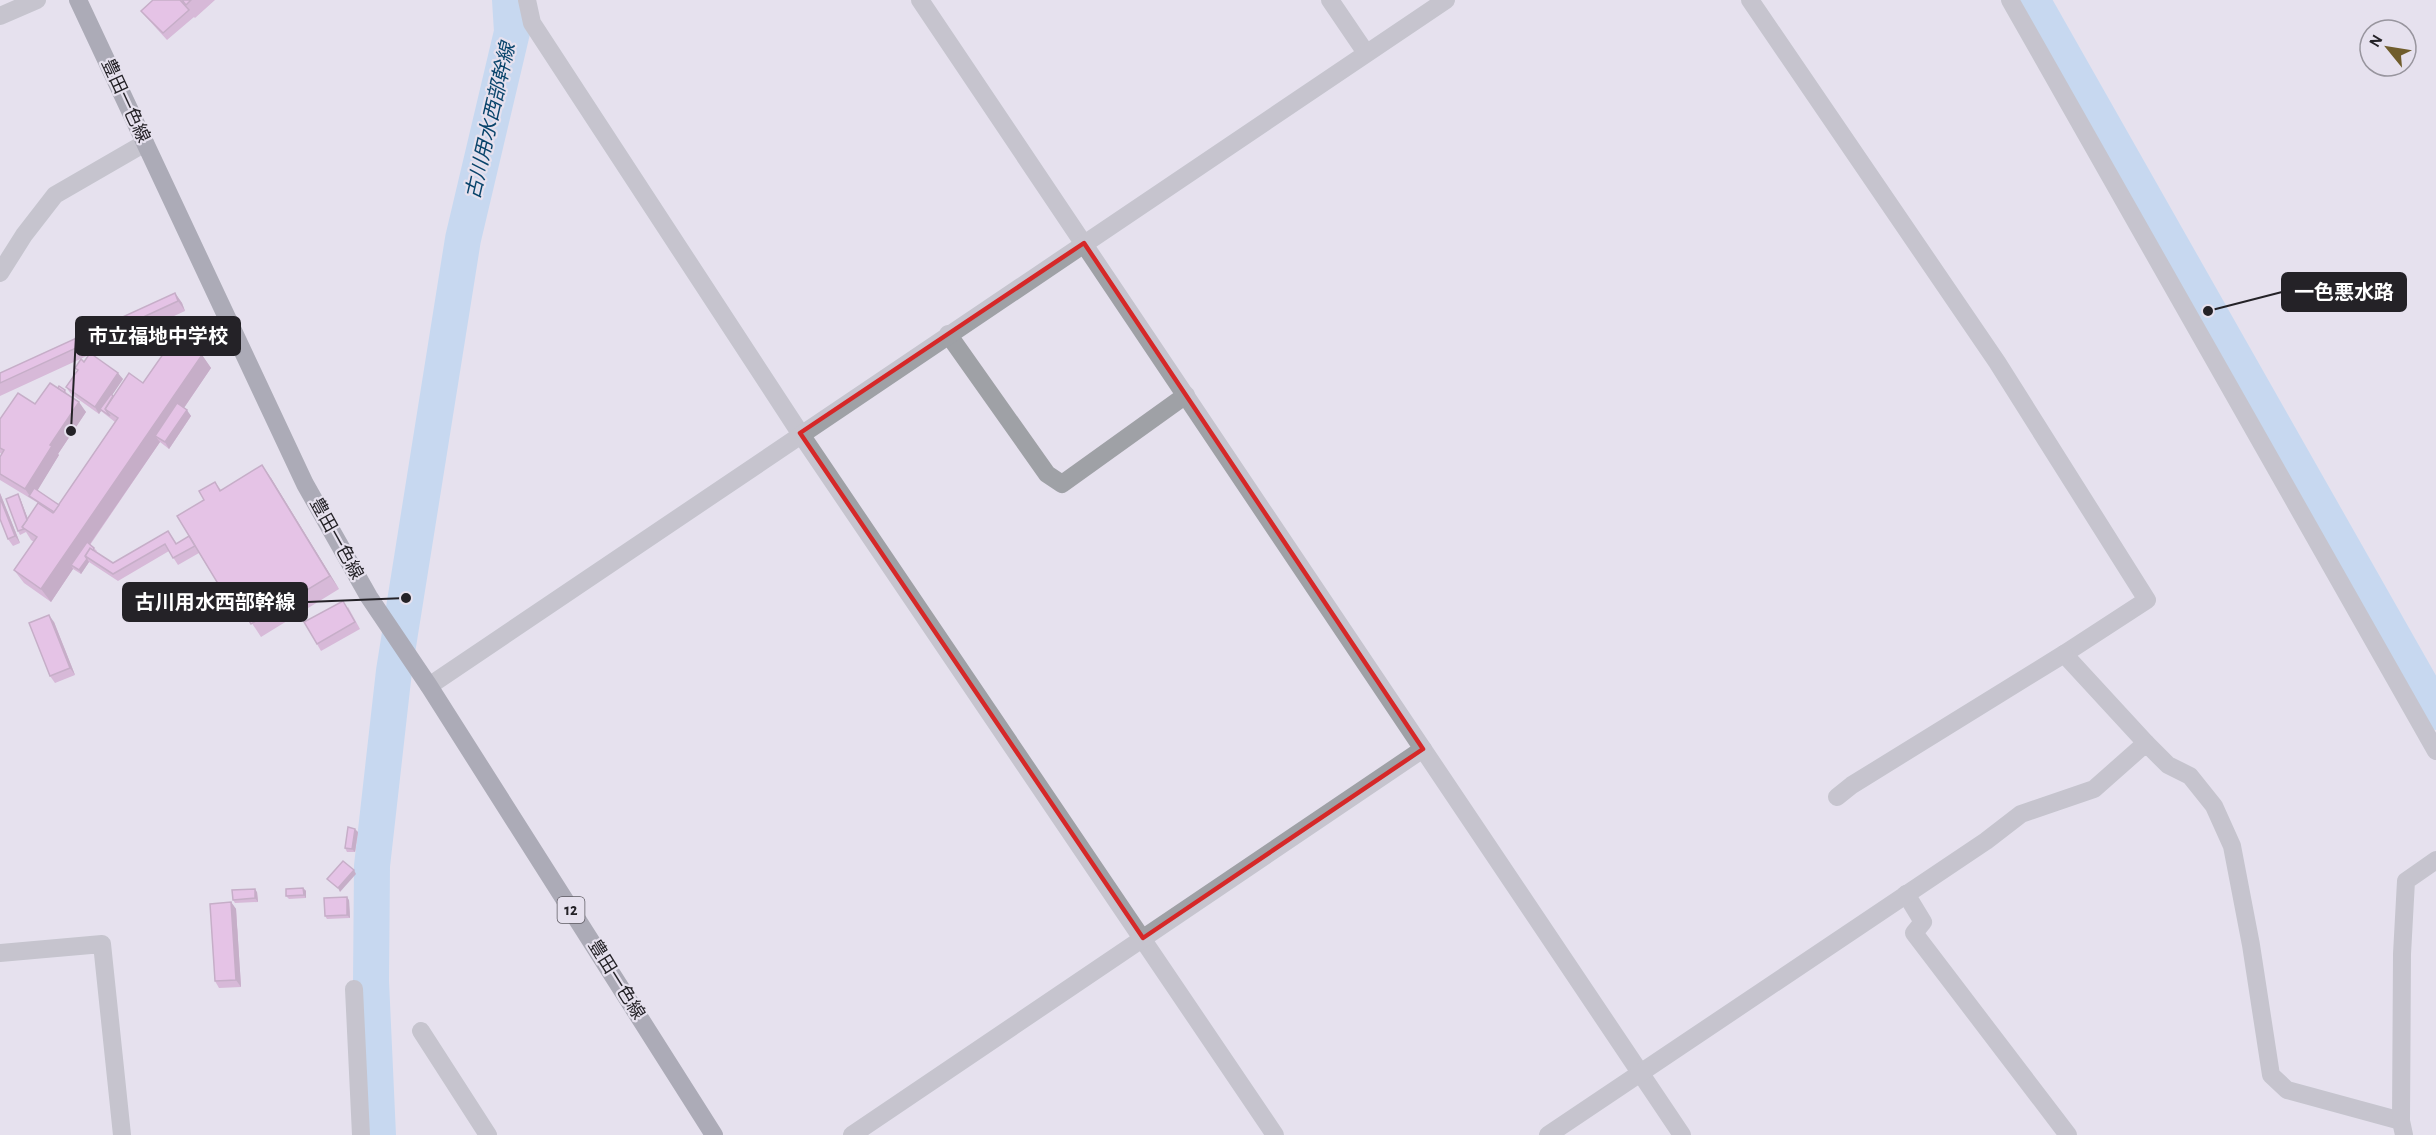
<svg xmlns="http://www.w3.org/2000/svg" width="2436" height="1135" font-family="'Alegreya Sans','Noto Sans JP',sans-serif">
  <style>
    .lines { fill: none; stroke-linecap: round; stroke-linejoin: round }
    .river { stroke: #a2cdf2; stroke-width: 36 }
    .minor { stroke: #9fa1a6; stroke-width: 18 }
    .major { stroke: #676973; stroke-width: 18 }
    .wall { fill: #c588bc }
    .shaded-wall { fill: #a06f99 }
    .building { fill: #e59edb; stroke: #a06f99; stroke-width: 1.5 }
    .marked { fill: none; stroke: #d62828; stroke-width: 4.5; stroke-linejoin: round }
    .labels { text-anchor: middle; dominant-baseline: central; stroke-width: 4.5; stroke-linejoin: round; paint-order: stroke }
    .shield { fill: #e6e1ee; stroke: #5e5b63; stroke-width: 1.5 }
    .shield-label { font-size: 16px; font-weight: bold; fill: #242227 }
    .street-label { font-size: 18px; fill: #242227; stroke: #e6e1ee }
    .water-label { font-size: 20px; font-style: italic; fill: #09446b; stroke: #e6e1ee }
    .leader { fill: none; stroke: #242227; stroke-width: 2 }
    .callout-dot { fill: #242227; stroke: #e6e1ee; stroke-width: 2 }
    .callout { fill: #242227; stroke: #242227; stroke-width: 2 }
    .callout-label { font-size: 20px; text-anchor: middle; font-weight: bold; fill: #fff }
  </style>
  <rect width="100%" height="100%" fill="#e6e1ee"/>
  <g class="lines">
    <g class="river">
      <polyline points="2032,0 2436,712"/>
      <polyline points="378,1135 371,981 372,866 394,671 463,239 512,32 510,0"/>
    </g>
    <g class="minor">
      <polyline points="527,0 532,23 800,433 1275,1135"/>
      <polyline points="920,0 1682,1135"/>
      <polyline points="1330,0 1366,53"/>
      <polyline points="1750,0 1997,362 2147,600 2064,654 2146,743"/>
      <polyline points="2010,0 2436,751"/>
      <polyline points="0,16 37,0"/>
      <polyline points="0,273 24,235 55,195 145,143"/>
      <polyline points="948,334 1047,474 1062,484 1186,395"/>
      <polyline points="429,686 1446,0"/>
      <polyline points="1837,797 1852,785 2064,654"/>
      <polyline points="1906,894 1923,922 1914,933 2068,1135"/>
      <polyline points="0,953 102,944 122,1135"/>
      <polyline points="354,989 361,1135"/>
      <polyline points="421,1031 488,1135"/>
      <polyline points="852,1135 1423,749"/>
      <polyline points="1548,1135 1986,841 2021,814 2094,789 2146,743 2168,765 2190,776 2214,806 2232,846 2251,945 2271,1075 2287,1090 2401,1121"/>
      <polyline points="2404,1135 2401,1121 2402,954 2406,881 2436,860"/>
    </g>
    <polyline class="major" points="78,0 305,484 369,597 429,686 714,1135"/>
  </g>
  <g class="wall">
    <polygon points="153,0 215,0 195,18 192,15 194,17 167,40 146,17 141,11"/>
    <polygon points="175,293 182,303 185,311 91,354 123,379 112,395 113,396 143,383 202,355 211,368 184,408 191,416 169,449 160,442 90,545 94,548 97,551 96,552 113,563 168,531 177,544 189,536 204,500 215,482 221,490 271,478 339,589 261,637 234,596 229,600 220,587 199,553 178,565 169,551 118,581 89,562 81,574 73,569 51,602 24,583 14,570 34,542 31,540 26,532 20,535 18,531 20,498 28,519 38,503 0,480 0,457 2,454 0,453 0,419 35,404 58,388 65,390 67,394 86,412 58,454 59,455 37,490 59,505 115,422 101,411 99,414 71,394 66,387 78,371 75,368 84,362 89,355 0,396 0,373"/>
    <polygon points="0,493 20,543 13,546 8,539 0,519"/>
    <polygon points="348,607 360,629 321,651 317,644"/>
    <polygon points="54,622 75,675 55,683 50,676"/>
    <polygon points="358,832 355,852 347,852 345,848"/>
    <polygon points="303,888 306,891 306,898 289,899 286,896"/>
    <polygon points="257,892 258,902 235,903 233,900"/>
    <polygon points="349,900 350,918 327,919 325,916"/>
    <polygon points="231,902 236,909 241,987 219,988 215,981"/>
  </g>
  <g class="shaded-wall">
    <polygon points="175,293 182,303 185,311 178,301"/>
    <polygon points="202,355 211,368 162,440 155,436 160,442 74,567 71,565 73,569 51,602 41,589"/>
    <polygon points="118,373 123,379 102,410 100,409 101,411 99,414 95,407"/>
    <polygon points="79,402 86,412 58,454 59,455 33,498 30,496 25,489 50,445"/>
    <polygon points="187,410 191,416 169,449 165,442"/>
    <polygon points="262,465 271,478 339,589 330,576"/>
    <polygon points="0,493 20,543 15,536 0,498"/>
    <polygon points="18,494 20,498 32,530 29,527"/>
    <polygon points="87,559 89,562 81,574 79,570"/>
    <polygon points="49,615 54,622 75,675 70,668"/>
    <polygon points="355,829 358,832 355,852 352,849"/>
    <polygon points="354,870 356,874 340,892 338,888"/>
    <polygon points="303,888 306,891 306,898 304,895"/>
    <polygon points="255,889 257,892 258,902 255,898"/>
    <polygon points="347,897 349,900 350,918 347,915"/>
    <polygon points="231,902 236,909 241,987 236,980"/>
  </g>
  <g class="building">
    <polygon points="153,0 180,0 189,10 163,33 141,11"/>
    <polygon points="182,0 191,0 186,5"/>
    <polygon points="175,293 178,301 0,383 0,373"/>
    <polygon points="175,337 202,355 41,589 14,570 37,537 22,527 38,503 53,513 118,418 105,409 129,373 143,383"/>
    <polygon points="90,353 118,373 95,407 66,387 78,370 75,368 81,359 84,362"/>
    <polygon points="50,383 79,402 50,445 52,446 25,489 0,474 0,457 4,450 0,448 0,419 18,393 35,404"/>
    <polygon points="59,386 65,390 64,392 58,388"/>
    <polygon points="111,394 113,396 105,409 110,416 100,409"/>
    <polygon points="177,403 187,410 165,442 155,436"/>
    <polygon points="262,465 330,576 251,624 226,583 220,587 177,516 204,500 199,491 215,482 220,491"/>
    <polygon points="34,488 59,505 54,512 29,496"/>
    <polygon points="18,494 27,520 22,527 24,529 18,531 6,499"/>
    <polygon points="0,498 15,536 8,539 0,519"/>
    <polygon points="168,531 176,544 189,536 195,546 173,558 165,544 113,574 85,556 90,548 113,563"/>
    <polygon points="87,542 94,548 93,550 90,548 85,556 87,559 79,570 71,565"/>
    <polygon points="343,601 355,622 317,644 304,622"/>
    <polygon points="49,615 70,668 50,676 29,623"/>
    <polygon points="348,827 355,829 352,849 345,848"/>
    <polygon points="343,861 354,870 338,888 327,879"/>
    <polygon points="303,888 304,895 286,896 286,889"/>
    <polygon points="255,889 255,898 233,900 232,890"/>
    <polygon points="347,897 347,915 325,916 324,898"/>
    <polygon points="231,902 236,980 215,981 210,904"/>
  </g>
  <path d="M0 0H2436V1135H0ZM1084,243L1423,749L1143,938L800,433Z" fill="#e6e1ee" fill-opacity=".55" fill-rule="evenodd"/>
  <path class="marked" d="M1084,243L1423,749L1143,938L800,433Z"/>
  <g class="labels">
    <rect class="shield" x="557.5" y="897" width="27" height="26" rx="4.5"/>
    <g class="shield-label">
      <text x="571" y="910">12</text>
    </g>
    <g class="street-label">
      <text transform="translate(125 101) rotate(65)">豊田一色線</text>
      <text transform="translate(336 539) rotate(61)">豊田一色線</text>
      <text transform="translate(616 980) rotate(58)">豊田一色線</text>
    </g>
    <g class="water-label">
      <text transform="translate(491 121) rotate(-77)">古川用水西部幹線</text>
    </g>
  </g>
  <path class="leader" d="M2208 311L2282 292M71 431L76 336M406 598L307 602"/>
  <g class="callout-dot">
    <circle cx="2208" cy="311" r="6"/>
    <circle cx="71" cy="431" r="6"/>
    <circle cx="406" cy="598" r="6"/>
  </g>
  <g class="callout">
    <rect x="2282" y="273" width="124" height="38" rx="6"/>
    <rect x="76" y="317" width="164" height="38" rx="6"/>
    <rect x="123" y="583" width="184" height="38" rx="6"/>
  </g>
  <g class="callout-label">
    <text x="2344" y="299">一色悪水路</text>
    <text x="158" y="343">市立福地中学校</text>
    <text x="215" y="609">古川用水西部幹線</text>
  </g>
  <g transform="translate(2388 48) rotate(300)"><circle r="28" fill="#e6e1ee" stroke="#98959e" stroke-width="1.5"/>
  <path d="M0-4.5L10 22L0 15L-10 22Z" fill="#705d2c"/>
  <text y="-9" font-size="16" font-weight="bold" text-anchor="middle" fill="#242227">N</text>
  </g>
</svg>
